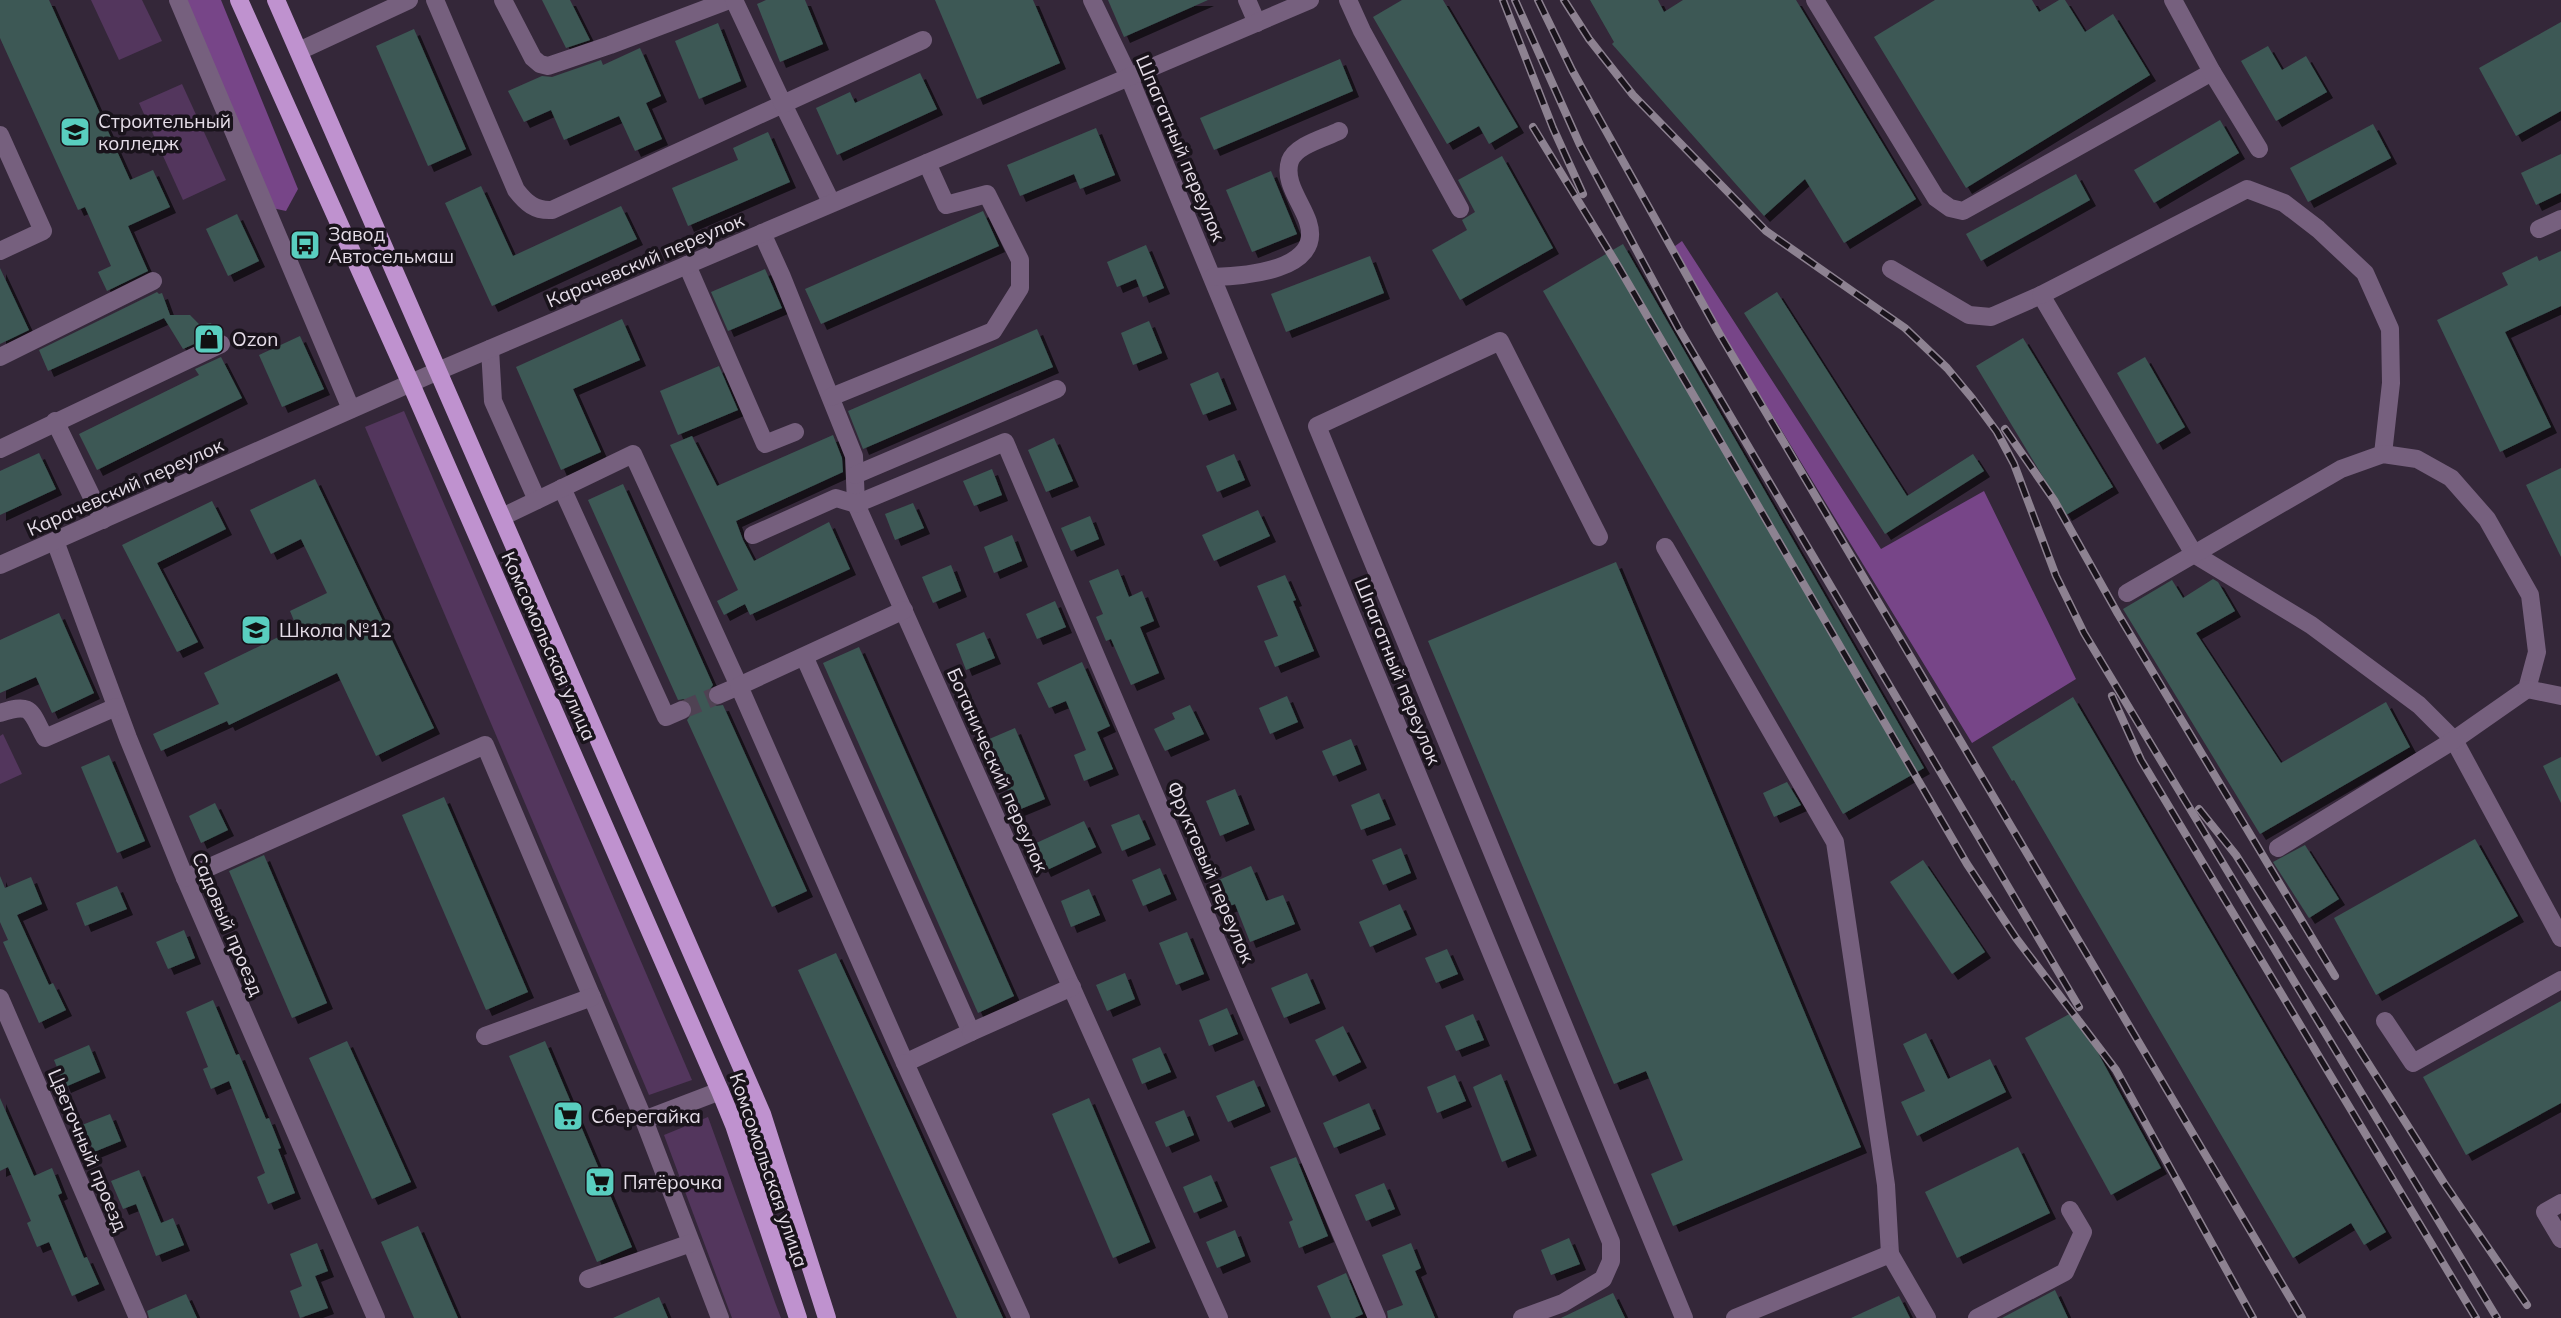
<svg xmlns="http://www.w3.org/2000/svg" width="2561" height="1318" font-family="Mulish,sans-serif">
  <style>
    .green { fill: #53365d }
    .forest { fill: #774588 }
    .building { fill: #3c5955; filter: url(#shadow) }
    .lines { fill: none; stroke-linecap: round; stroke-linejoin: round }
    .minor-tunnel { stroke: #4f4253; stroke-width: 18; stroke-dasharray: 18 9; stroke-linecap: butt }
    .minor { stroke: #76607e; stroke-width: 18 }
    .major { stroke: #bf92cf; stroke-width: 18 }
    .rail-casing { stroke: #8d8291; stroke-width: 8 }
    .rail { stroke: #19131b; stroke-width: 5; stroke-dasharray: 16; stroke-linecap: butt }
    .labels { text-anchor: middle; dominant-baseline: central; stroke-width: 7; stroke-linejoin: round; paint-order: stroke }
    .poi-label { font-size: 19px; fill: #e5dde8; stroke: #19131b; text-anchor: start }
    .street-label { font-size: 19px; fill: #e5dde8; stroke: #19131b }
  </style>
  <defs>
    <filter id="shadow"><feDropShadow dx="6" dy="6" stdDeviation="0" flood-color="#0009"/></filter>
  </defs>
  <rect width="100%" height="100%" fill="#342739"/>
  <g class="green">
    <polygon points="91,0 142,0 162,41 119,60"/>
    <polygon points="182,84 226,180 183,200 139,103"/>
    <polygon points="404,411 692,1080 649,1095 365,427"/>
    <polygon points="3,734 22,774 0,784 0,736"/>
    <polygon points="708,1117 776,1305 781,1318 732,1318 664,1135"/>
  </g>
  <g class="forest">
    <polygon points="184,0 221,0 298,189 286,211 272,208"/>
    <polygon points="1682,241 1881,549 1984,491 2076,679 1972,743 1671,249"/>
  </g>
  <g class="building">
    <polygon points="0,0 49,0 130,180 153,170 170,207 128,226 148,271 107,291 98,272 111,266 85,207 78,210 0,38"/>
    <polygon points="542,0 570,0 590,40 566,48"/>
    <polygon points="766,0 805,0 823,44 780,62 757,4"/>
    <polygon points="935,0 1033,0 1060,63 977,99"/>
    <polygon points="1108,0 1208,0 1124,37"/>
    <polygon points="1402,0 1443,0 1518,127 1489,144 1479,126 1447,144 1373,17"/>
    <polygon points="1590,0 1658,0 1664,12 1683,0 1796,0 1916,199 1844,243 1805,179 1764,216 1612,44 1614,42"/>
    <polygon points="1935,0 2032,0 2039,12 2059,0 2065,0 2085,32 2113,14 2150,75 1966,188 1874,37"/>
    <polygon points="2561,22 2561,111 2516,136 2479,68"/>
    <polygon points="718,23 741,81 699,99 675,41"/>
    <polygon points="414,29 466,149 428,166 376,46"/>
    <polygon points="2268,46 2282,70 2306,56 2327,92 2276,121 2241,61"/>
    <polygon points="640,48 661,96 646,103 662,139 635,151 619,116 564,140 551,110 524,122 508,91 542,76 552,77 601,60 603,65"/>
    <polygon points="1340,59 1353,91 1214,150 1200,118"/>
    <polygon points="920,73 937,109 837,155 816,108 850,92 855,103"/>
    <polygon points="2220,120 2239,153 2154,203 2134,170"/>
    <polygon points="2373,124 2391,158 2308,202 2290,168"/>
    <polygon points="1096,128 1115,175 1080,189 1074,174 1020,196 1007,165"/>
    <polygon points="768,132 790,182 688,226 672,188 738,160 733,148"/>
    <polygon points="2561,154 2561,193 2536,205 2521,173"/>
    <polygon points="1502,156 1553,248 1460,300 1432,250 1467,230 1462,220 1475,212 1458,180"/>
    <polygon points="1271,171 1297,234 1252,252 1226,190"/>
    <polygon points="2076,174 2090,200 1981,261 1966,234"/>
    <polygon points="481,186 513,256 621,206 637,239 492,306 445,203"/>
    <polygon points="983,211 999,246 821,324 805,289"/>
    <polygon points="237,214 259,261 228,276 206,229"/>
    <polygon points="1623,244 1924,768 1843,814 1543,291"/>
    <polygon points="1146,245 1164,288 1143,297 1136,279 1117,287 1107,262"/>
    <polygon points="2561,251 2561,306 2505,332 2551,427 2500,452 2437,320 2508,285 2502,273 2537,256 2539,261"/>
    <polygon points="1370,256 1384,293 1286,332 1271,294"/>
    <polygon points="0,268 29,330 0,344"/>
    <polygon points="765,269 782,308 728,331 711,292"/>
    <polygon points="157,292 159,294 162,293 170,315 190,315 200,325 211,323 216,334 183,349 164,318 48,371 39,350"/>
    <polygon points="1777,292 1907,496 1973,454 1984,471 1885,534 1744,313"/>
    <polygon points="622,319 640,360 573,389 601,452 561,470 516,367"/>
    <polygon points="1149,321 1162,353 1133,365 1121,333"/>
    <polygon points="1037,329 1053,367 863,449 848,411"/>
    <polygon points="300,336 324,389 282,407 259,355"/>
    <polygon points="2023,338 2113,487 2066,515 1976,366"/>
    <polygon points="221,357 242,398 97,470 79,434 199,375 195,369"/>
    <polygon points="2145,357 2185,427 2157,444 2117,373"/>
    <polygon points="719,366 738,410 678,435 660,391"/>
    <polygon points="1218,372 1231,404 1203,415 1190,384"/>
    <polygon points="833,435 842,458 843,472 736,521 743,540 754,561 829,522 850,569 750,615 745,604 724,615 717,601 738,590 670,445 692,436 717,486"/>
    <polygon points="1054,438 1073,481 1046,492 1028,450"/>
    <polygon points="39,453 56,489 0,515 0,471"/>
    <polygon points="1234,454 1245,480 1217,492 1206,466"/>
    <polygon points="2561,468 2561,557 2526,485"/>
    <polygon points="992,469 1002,495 974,506 963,481"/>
    <polygon points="315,479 434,728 376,756 337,673 229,725 227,721 161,751 153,734 219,704 204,673 297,628 290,611 327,593 301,539 271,554 250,510"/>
    <polygon points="623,484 713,685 707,693 708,700 716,706 723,705 807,891 772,907 687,720 693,712 692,705 684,699 678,700 588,500"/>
    <polygon points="212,501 226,529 157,563 198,642 177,652 122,545"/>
    <polygon points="913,503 924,528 895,540 885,514"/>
    <polygon points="1258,510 1270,536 1214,561 1202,535"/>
    <polygon points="1090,516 1099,539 1071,551 1061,528"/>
    <polygon points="1012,535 1022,561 994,573 984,547"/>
    <polygon points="1616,562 1861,1147 1673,1226 1651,1174 1683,1160 1646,1071 1614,1084 1428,641"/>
    <polygon points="951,565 961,591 933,603 922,577"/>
    <polygon points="1118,569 1129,597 1142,591 1154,621 1140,627 1159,673 1131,685 1111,639 1106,641 1096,617 1103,614 1089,581"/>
    <polygon points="1285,575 1296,600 1293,601 1314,651 1275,667 1264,641 1278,636 1257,586"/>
    <polygon points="2213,579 2218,582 2235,611 2196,633 2281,763 2386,702 2410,747 2260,834 2123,609 2172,580 2183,598"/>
    <polygon points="1055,601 1066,627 1037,639 1026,614"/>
    <polygon points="59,613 94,693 52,713 36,677 0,693 0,640"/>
    <polygon points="984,632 995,658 966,670 956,644"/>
    <polygon points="859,647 1014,996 978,1013 823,663"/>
    <polygon points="1082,662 1110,726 1097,732 1113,769 1084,781 1074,755 1086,750 1066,701 1049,708 1037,683"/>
    <polygon points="1287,696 1298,722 1270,734 1259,708"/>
    <polygon points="2073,697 2386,1232 2364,1245 2351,1223 2293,1258 2014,780 2012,781 1992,747"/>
    <polygon points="1190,705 1204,734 1165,751 1154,729 1175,719 1172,713"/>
    <polygon points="1015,728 1045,799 1016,811 987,740"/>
    <polygon points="1351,739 1361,764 1333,776 1322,751"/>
    <polygon points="109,755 145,841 117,853 81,767"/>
    <polygon points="2561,757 2561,803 2543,766"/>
    <polygon points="1787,782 1801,805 1774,817 1763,793"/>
    <polygon points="1235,789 1249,824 1220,836 1206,801"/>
    <polygon points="1379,793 1390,819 1361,830 1351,805"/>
    <polygon points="444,797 528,992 486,1010 402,815"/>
    <polygon points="215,803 228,830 201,843 189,816"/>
    <polygon points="1139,814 1150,839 1122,851 1111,825"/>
    <polygon points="1084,821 1096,847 1045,871 1032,845"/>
    <polygon points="2475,839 2518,916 2376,995 2334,918"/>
    <polygon points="2305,845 2339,899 2309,918 2273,862"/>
    <polygon points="1401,848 1411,873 1383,885 1372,860"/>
    <polygon points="264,855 327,1003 292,1018 229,871"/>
    <polygon points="1923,860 1985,952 1952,974 1890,882"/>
    <polygon points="1251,866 1266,901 1283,895 1295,924 1250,942 1235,904 1225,908 1214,882"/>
    <polygon points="1160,868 1171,894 1143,906 1132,880"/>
    <polygon points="0,876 5,888 31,877 42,904 17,915 49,985 53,983 66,1010 39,1023 3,942 8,940 0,922"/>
    <polygon points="117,886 127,909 85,926 76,903"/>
    <polygon points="1089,889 1100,915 1071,927 1061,901"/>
    <polygon points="1400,904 1411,929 1370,947 1359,922"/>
    <polygon points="184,930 195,958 168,969 156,942"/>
    <polygon points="1187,932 1204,974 1176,985 1159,943"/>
    <polygon points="1447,949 1458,974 1436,983 1425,958"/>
    <polygon points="836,953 914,1122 1003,1318 957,1318 798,970"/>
    <polygon points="1125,973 1135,999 1107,1011 1096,985"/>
    <polygon points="1307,973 1320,1003 1284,1018 1271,988"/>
    <polygon points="213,1000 236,1055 239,1054 266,1119 269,1118 281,1148 278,1149 295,1193 268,1204 257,1177 265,1173 229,1081 211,1089 203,1069 208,1067 186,1012"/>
    <polygon points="2561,1001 2561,1103 2466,1155 2423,1077"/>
    <polygon points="1227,1008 1238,1034 1209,1046 1199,1020"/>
    <polygon points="2075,1011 2161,1168 2111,1195 2025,1038"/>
    <polygon points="1473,1014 1484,1040 1456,1051 1445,1026"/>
    <polygon points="1343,1026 1361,1062 1333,1076 1315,1040"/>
    <polygon points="1926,1033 1948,1079 1990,1059 2006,1092 1917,1136 1901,1102 1925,1091 1903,1044"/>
    <polygon points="347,1041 411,1182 372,1199 309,1058"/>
    <polygon points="545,1041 632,1247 597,1262 509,1056"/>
    <polygon points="89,1045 100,1072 65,1087 54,1060"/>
    <polygon points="1160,1047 1171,1072 1142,1084 1132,1059"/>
    <polygon points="1501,1074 1531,1150 1502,1162 1473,1087"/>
    <polygon points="1455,1075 1466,1101 1437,1113 1427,1087"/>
    <polygon points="1254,1080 1265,1106 1228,1122 1216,1096"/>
    <polygon points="0,1098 34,1176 52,1168 62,1193 58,1195 84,1258 87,1257 99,1284 72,1296 49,1242 37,1247 27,1223 31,1221 8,1167 0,1171"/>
    <polygon points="1089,1098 1150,1242 1113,1258 1052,1114"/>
    <polygon points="1369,1103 1380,1129 1334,1148 1323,1123"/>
    <polygon points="1184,1110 1194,1135 1166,1147 1155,1122"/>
    <polygon points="110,1114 121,1141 94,1152 82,1125"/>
    <polygon points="2018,1147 2050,1213 1957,1258 1925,1192"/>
    <polygon points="1296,1157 1328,1236 1299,1248 1289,1222 1293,1220 1270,1167"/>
    <polygon points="139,1170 161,1223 173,1218 184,1245 156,1256 136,1204 123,1209 111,1181"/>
    <polygon points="1211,1175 1222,1201 1194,1213 1183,1187"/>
    <polygon points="1384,1183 1395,1209 1366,1221 1355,1195"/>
    <polygon points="418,1226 458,1318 414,1318 381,1242"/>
    <polygon points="1235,1230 1245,1256 1217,1268 1206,1242"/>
    <polygon points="1569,1238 1580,1264 1551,1275 1541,1250"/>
    <polygon points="317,1243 328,1271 315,1276 328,1308 300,1318 290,1291 302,1286 290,1254"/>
    <polygon points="1411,1243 1421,1268 1415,1271 1435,1318 1388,1318 1387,1311 1403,1305 1382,1255"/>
    <polygon points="1346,1273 1363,1314 1354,1318 1331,1318 1317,1286"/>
    <polygon points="2055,1290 2068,1318 2002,1318"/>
    <polygon points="1613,1293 1625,1318 1561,1318"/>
    <polygon points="186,1294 197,1318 149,1318 147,1311"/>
    <polygon points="1899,1296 1910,1318 1851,1318"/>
    <polygon points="659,1297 668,1318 613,1318"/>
  </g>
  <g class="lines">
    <polyline class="minor-tunnel" points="682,710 718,695"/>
    <g class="minor">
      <polyline points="178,0 351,409"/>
      <path d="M435,0L516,190C526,203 535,211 552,210L783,104L831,202"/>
      <polyline points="503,0 533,58 540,64 548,66 610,45 729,0"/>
      <polyline points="734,0 783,104 923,40"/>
      <polyline points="1092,0 1129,77 1611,1242 1611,1261 1603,1279 1563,1303 1522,1318"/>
      <polyline points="1247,0 1257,23"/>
      <polyline points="1348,0 1362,31 1460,209"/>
      <polyline points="1815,0 1936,198 1950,208 1963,211 2212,72"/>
      <polyline points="2173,0 2212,72 2259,149"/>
      <polyline points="299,51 409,0"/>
      <polyline points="0,135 43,231 0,251"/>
      <polyline points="2539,229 2561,219"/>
      <polyline points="762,233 782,277 854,456 856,504 1219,1318"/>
      <polyline points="687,265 765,444 795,432"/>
      <polyline points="1891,269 1969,315 1991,317 2041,295 2194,554 2311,625 2419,705 2454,740 2561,938"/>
      <path d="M1213,277C1244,276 1324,271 1308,222C1302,203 1283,182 1290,161C1296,145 1325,138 1339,131"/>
      <polyline points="2041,295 2247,189 2284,203 2318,229 2365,273 2390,329 2391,383 2383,454"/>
      <polyline points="490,349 493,401 537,500"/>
      <polyline points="0,357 153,281"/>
      <polyline points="831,397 993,331 1020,288 1020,260 987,194 946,205 927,163"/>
      <polyline points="55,421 103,520"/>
      <polyline points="0,449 221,344"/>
      <polyline points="855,475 1057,389"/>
      <polyline points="562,488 666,717 682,710"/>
      <polyline points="502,517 633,454 739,686 718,695"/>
      <polyline points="753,535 836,498 856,504 1005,442 1377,1318"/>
      <polyline points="1599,537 1500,341 1317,426 1684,1318"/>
      <polyline points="55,541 128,738 185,878 376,1318"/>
      <polyline points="1665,547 1835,842 1886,1185 1890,1254"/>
      <polyline points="0,565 438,371 1310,0"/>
      <polyline points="2127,593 2341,469 2383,454 2417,459 2451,478 2487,519 2530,595 2537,652 2527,689 2454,740 2278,848"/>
      <polyline points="804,656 971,1032 905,1063 739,686 904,610"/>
      <polyline points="2527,689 2561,696"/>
      <path d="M0,713C33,702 30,711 45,738L116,707"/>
      <polyline points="185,878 485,745 644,1120 720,1318"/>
      <polyline points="0,998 138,1318"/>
      <polyline points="2385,1021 2413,1063 2561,980"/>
      <polyline points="971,1032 1072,987"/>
      <polyline points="485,1036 592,997"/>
      <polyline points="905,1063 1021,1318"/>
      <polyline points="644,1120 720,1091"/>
      <polyline points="2561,1203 2545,1212 2561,1239"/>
      <polyline points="588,1279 691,1243"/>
      <polyline points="1735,1318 1890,1254 1927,1318"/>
      <polyline points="1977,1318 2065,1272 2083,1232 2070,1210"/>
    </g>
    <g class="major">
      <polyline points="239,0 411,384 720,1091 734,1125 798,1318"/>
      <polyline points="276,0 762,1114 827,1318"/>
    </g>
    <g class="rail-casing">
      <g id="rail">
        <polyline points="1503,0 1553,128 1583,194"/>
        <polyline points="1515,0 1580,145 1679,329 2079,1007"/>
        <polyline points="1538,0 1572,70 1719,333 2302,1318"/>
        <polyline points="1564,0 1589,39 1633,95 1766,231 1905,328 1947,368 1972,398 1997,432 2014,464 2056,576 2084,633 2497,1318"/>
        <polyline points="1533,127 1618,266 1967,864 2016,938 2116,1070 2253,1318"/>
        <polyline points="2005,429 2054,500 2118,614 2335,976"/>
        <polyline points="2112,696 2141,760 2476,1318"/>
        <polyline points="2199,809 2236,855 2444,1183 2527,1305"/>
      </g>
    </g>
    <use href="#rail" class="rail"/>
  </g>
  <defs>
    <g id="university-square" transform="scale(1.575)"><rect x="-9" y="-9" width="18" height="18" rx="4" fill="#59cebf" stroke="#19131b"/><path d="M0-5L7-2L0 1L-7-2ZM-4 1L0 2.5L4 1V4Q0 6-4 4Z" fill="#111"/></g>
    <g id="bus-square" transform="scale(1.575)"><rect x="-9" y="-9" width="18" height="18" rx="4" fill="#59cebf" stroke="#19131b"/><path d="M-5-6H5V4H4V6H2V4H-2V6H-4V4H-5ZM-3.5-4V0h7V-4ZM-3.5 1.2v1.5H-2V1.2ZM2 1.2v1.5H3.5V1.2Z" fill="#111"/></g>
    <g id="shop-square" transform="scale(1.575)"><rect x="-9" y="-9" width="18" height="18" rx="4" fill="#59cebf" stroke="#19131b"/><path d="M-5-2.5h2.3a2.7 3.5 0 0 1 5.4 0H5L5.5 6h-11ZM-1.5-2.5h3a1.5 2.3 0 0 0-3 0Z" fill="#111"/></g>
    <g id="school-square" transform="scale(1.575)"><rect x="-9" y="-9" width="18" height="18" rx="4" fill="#59cebf" stroke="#19131b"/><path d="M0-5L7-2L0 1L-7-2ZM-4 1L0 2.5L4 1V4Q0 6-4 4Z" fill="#111"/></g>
    <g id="supermarket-square" transform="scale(1.575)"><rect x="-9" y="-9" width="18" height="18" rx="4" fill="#59cebf" stroke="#19131b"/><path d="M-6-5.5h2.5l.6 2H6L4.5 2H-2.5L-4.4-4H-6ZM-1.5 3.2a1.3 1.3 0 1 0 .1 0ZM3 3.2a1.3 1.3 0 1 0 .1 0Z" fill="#111"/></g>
  </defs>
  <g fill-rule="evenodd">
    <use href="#university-square" x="75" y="132"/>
    <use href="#bus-square" x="305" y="245"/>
    <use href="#shop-square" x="209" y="339"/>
    <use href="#school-square" x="256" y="630"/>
    <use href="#supermarket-square" x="568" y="1116"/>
    <use href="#supermarket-square" x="600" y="1182"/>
  </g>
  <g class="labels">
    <g class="poi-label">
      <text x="98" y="121">Строительный<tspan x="98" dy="22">колледж</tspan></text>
      <text x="328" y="234">Завод<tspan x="328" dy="22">Автосельмаш</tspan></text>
      <text x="232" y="339">Ozon</text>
      <text x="279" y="630">Школа №12</text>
      <text x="591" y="1116">Сберегайка</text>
      <text x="623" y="1182">Пятёрочка</text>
    </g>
    <g class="street-label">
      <text transform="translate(1181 148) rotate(67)">Шпагатный переулок</text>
      <text transform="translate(645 260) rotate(-23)">Карачевский переулок</text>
      <text transform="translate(125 487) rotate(-24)">Карачевский переулок</text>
      <text transform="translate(549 646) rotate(66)">Комсомольская улица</text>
      <text transform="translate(1398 671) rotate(68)">Шпагатный переулок</text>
      <text transform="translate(998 770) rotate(66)">Ботанический переулок</text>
      <text transform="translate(1211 872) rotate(67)">Фруктовый переулок</text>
      <text transform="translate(228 924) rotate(67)">Садовый проезд</text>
      <text transform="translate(88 1150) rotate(67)">Цветочный проезд</text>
      <text transform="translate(769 1170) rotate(71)">Комсомольская улица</text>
    </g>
  </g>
</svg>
